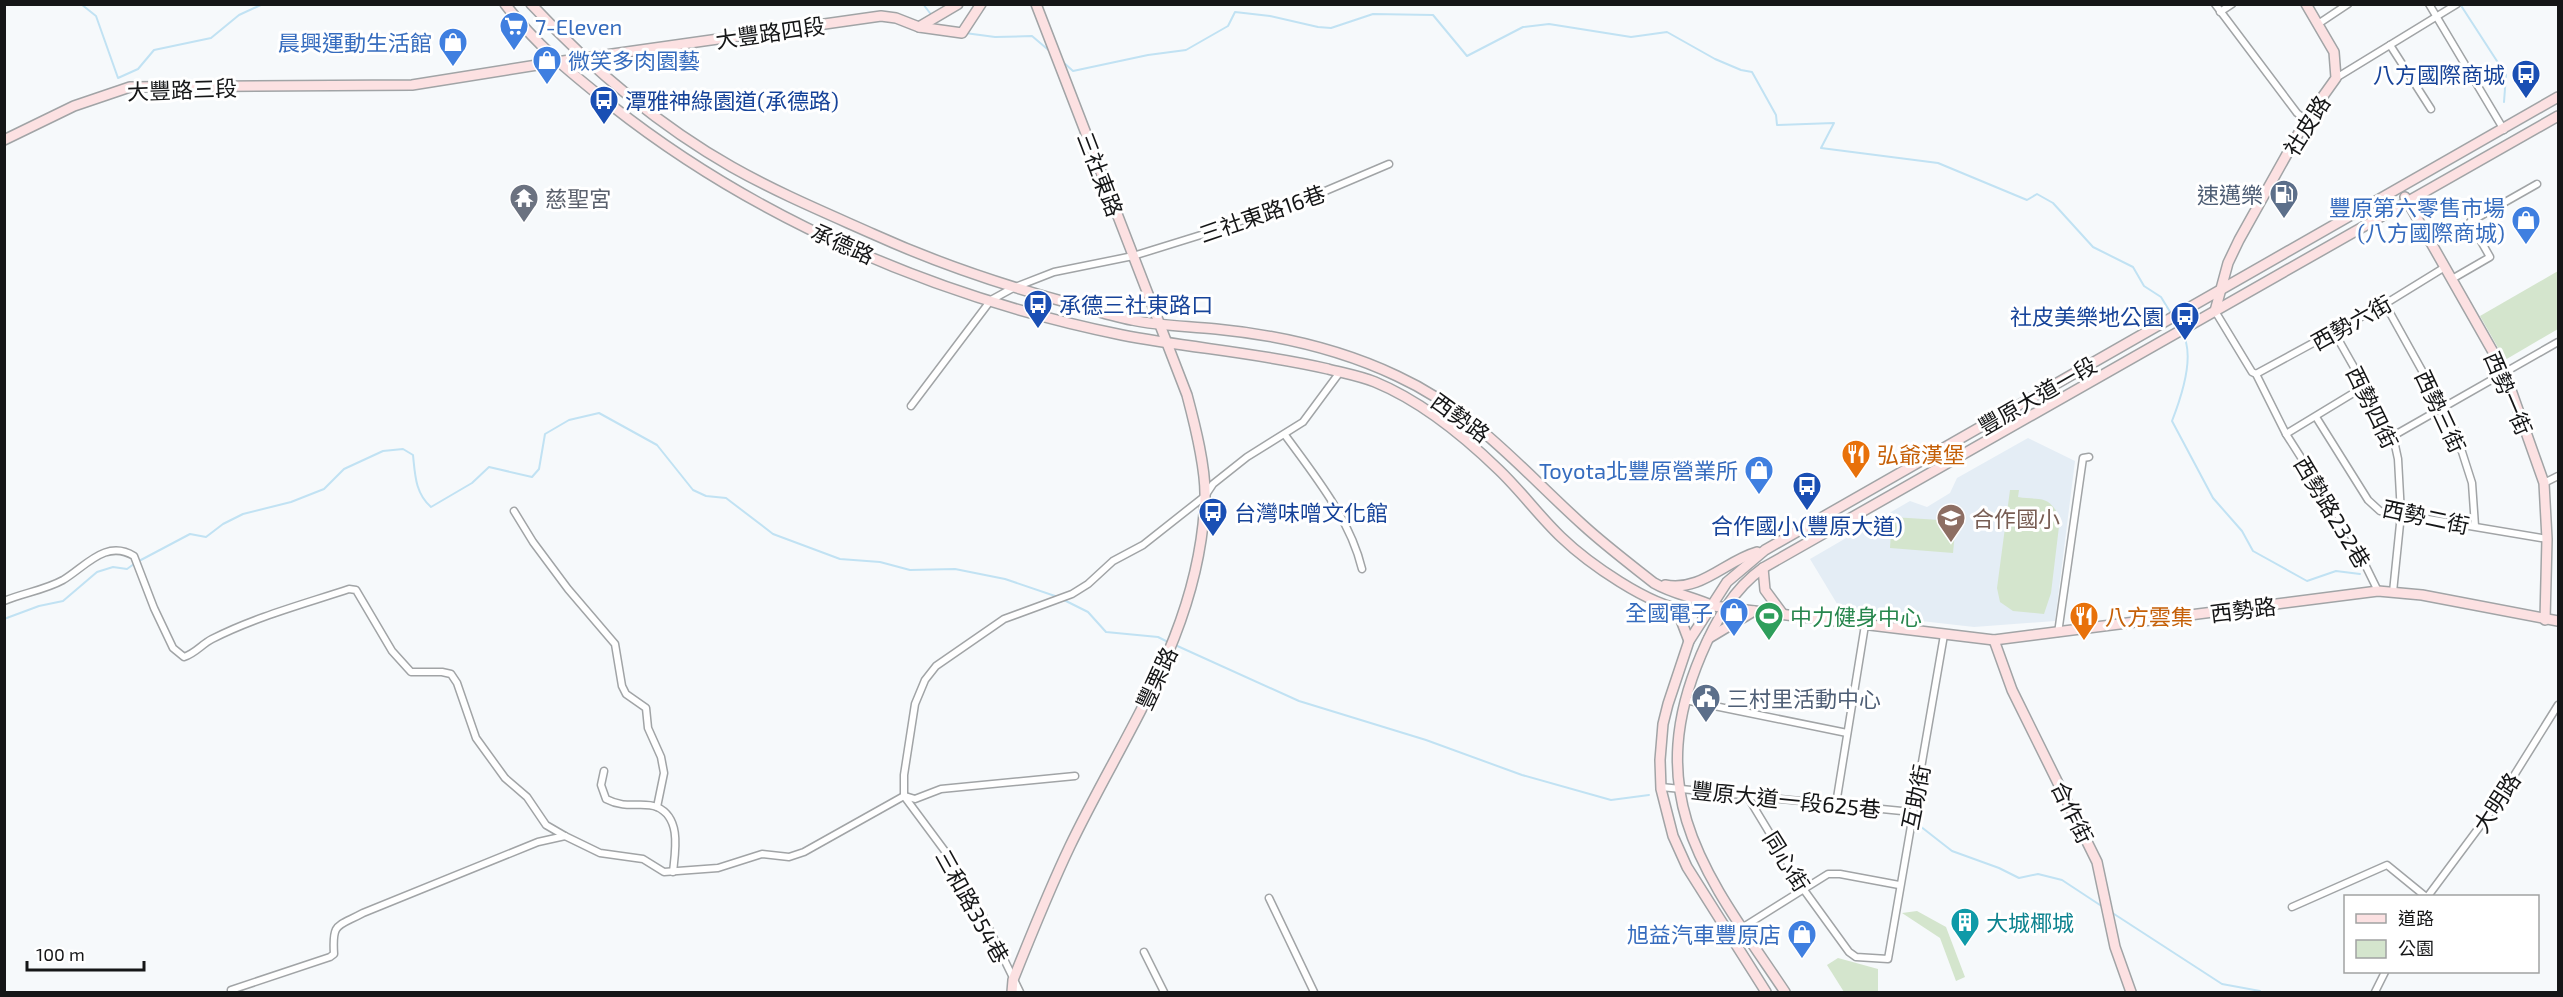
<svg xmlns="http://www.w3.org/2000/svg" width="2563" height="997" font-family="'Exo 2','Noto Sans TC',sans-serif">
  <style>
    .built { fill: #e4edf5 }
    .green { fill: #d4e5cd }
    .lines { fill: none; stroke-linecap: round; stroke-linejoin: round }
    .stream { stroke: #c1e2f3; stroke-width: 2 }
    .street-casing { stroke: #a1a4a6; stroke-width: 9 }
    .secondary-casing { stroke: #a1a4a6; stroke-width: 12 }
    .street { stroke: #fff; stroke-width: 6 }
    .secondary { stroke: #fce1e2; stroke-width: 9 }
    .labels { text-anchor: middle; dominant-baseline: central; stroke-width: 6; stroke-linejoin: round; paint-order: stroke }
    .shop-label { font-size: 22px; fill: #366cbe; stroke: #fff; text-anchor: end }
    .street-label { font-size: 22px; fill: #151617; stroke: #fff }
    .transit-label { font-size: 22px; fill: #164399; stroke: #fff; text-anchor: start }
    .service-label { font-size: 22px; fill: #4e5e75; stroke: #fff; text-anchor: end }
    .worship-label { font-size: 22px; fill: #5b616d; stroke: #fff; text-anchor: start }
    .food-label { font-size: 22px; fill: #c56008; stroke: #fff; text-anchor: start }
    .education-label { font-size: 22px; fill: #785e54; stroke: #fff; text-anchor: start }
    .leisure-label { font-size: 22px; fill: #27864d; stroke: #fff; text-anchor: start }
    .culture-label { font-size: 22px; fill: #0d838f; stroke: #fff; text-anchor: start }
  </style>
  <rect width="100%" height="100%" fill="#f6f9fb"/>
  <polygon class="built" points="2028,438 2075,461 2055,621 1974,627 1842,612 1810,559 1910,501 1927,507 1950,493 1957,478"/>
  <g class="green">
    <polygon points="2558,271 2558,329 2505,360 2480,316"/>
    <path d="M2010,490H2019L2018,497C2040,501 2048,493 2060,518L2051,593L2044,614L2013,611L2000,602L1997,588Z"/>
    <polygon points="1892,517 1956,521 1953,553 1890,548"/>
    <polygon points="1917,911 1946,927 1965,977 1956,981 1940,938 1902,913"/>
    <polygon points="1838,958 1878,969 1878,992 1844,992 1827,965"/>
  </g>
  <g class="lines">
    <g class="stream">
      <polyline points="81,4 96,16 118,78 138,69 154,50 211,38 239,15 263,4"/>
      <polyline points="923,4 933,17"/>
      <polyline points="2460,4 2506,75 2504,102"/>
      <polyline points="965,33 995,37 1032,36 1052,53"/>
      <polyline points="1063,62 1073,71 1148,55 1186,50 1228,26 1235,12 1270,16 1318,27 1331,28 1373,14 1433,15 1467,56 1523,27 1549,24 1631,37 1667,32 1715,59 1741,70 1752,72 1776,115 1777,125 1834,123 1821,148 1938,163 2027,200 2037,194 2053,203 2093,247 2133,267 2144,286 2161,297 2172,315"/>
      <path d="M2182,333C2196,355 2181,398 2172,421L2213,498L2242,531L2253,551L2307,581L2336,571L2360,574"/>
      <path d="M139,561L190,534L206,537L223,524L243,514L291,502L324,489L344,469L383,451L403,449L413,455C415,474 415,493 431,507L472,483L489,467L532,477L539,469L545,434L569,420L599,413L657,445L693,490L706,496L726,498L773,534L840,559L880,562L910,570L955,569L1005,579L1058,597"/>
      <polyline points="1064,600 1088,612 1106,632 1158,637 1168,642"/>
      <polyline points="4,619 39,606 63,601 97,572 113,567 127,569 134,564"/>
      <polyline points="1173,644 1299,701 1426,740 1522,775 1611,800 1649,795"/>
      <polyline points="1920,826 1952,851 1999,868 2019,878 2038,874 2062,880 2103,907"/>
      <polyline points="2111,912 2222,984 2260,991"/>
    </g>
    <g class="street-casing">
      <g id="street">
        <polyline points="2215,4 2297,113 2306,120"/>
        <polyline points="2429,4 2504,130"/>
        <polyline points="2220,12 2232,4"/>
        <polyline points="2318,24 2348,4"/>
        <polyline points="2390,45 2431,109"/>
        <polyline points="2336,78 2457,4"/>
        <polyline points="2452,279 2490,257 2470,222 2537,184"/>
        <polyline points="2385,304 2455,430 2472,483 2475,526"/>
        <polyline points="2215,311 2252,372 2256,374 2286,434 2351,536 2378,591"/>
        <polyline points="2334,332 2393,436 2398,459 2401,514 2393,592"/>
        <polyline points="2256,374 2385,304 2445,267"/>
        <polyline points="911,406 991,300 1013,288 1054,272 1133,256 1204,234 1323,192 1389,164"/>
        <polyline points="2316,417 2368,500 2380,511 2547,539"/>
        <polyline points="2286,434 2365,386"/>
        <path d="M1285,435C1315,476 1350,519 1362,569"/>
        <polyline points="2393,436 2558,342"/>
        <polyline points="2544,483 2558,476"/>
        <polyline points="514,511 533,542 568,589 615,644 622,686 626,694 646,708 648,728 661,757 664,773 657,807"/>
        <path d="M4,601C23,593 45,590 63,580C86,566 106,539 134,556L154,608L173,648L184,657C196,653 202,644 212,639C255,617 304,604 349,589L356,590L392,651L411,672H442L451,674L457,683L476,738L505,778L527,797L546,825L565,836L600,853L643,859L664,872L718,868L762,854L789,857L804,852L904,796"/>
        <polyline points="2058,633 2083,458 2089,457"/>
        <polyline points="1685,700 1847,733"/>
        <path d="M604,771L601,785L606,799C627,810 642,801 657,807C682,818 675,852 673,872"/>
        <polyline points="1661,787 1912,812"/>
        <polyline points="1746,794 1804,890 1849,952 1856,957 1888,959 1944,635"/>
        <polyline points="905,796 915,799 941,789 1075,776"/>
        <polyline points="1836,804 1865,625"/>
        <polyline points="2428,896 2495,806 2558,705"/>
        <polyline points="1269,898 1314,992"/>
        <polyline points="2292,907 2387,865 2425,896"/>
        <polyline points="1729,936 1828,874 1840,874 1899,885"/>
        <polyline points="1144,952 1164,992"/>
        <path d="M231,990L330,957L334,954C332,922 337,927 363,913L538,842L565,836"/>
        <polyline points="1020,992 981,912 956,866 904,796 904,775 915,704 925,680 936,666 1004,619 1072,594 1088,584 1113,561 1143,545 1205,496 1213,484 1247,457 1303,422 1340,372"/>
        <polyline points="2375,992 2385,972"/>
      </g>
    </g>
    <g class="secondary-casing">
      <g id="secondary">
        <path d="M505,4C537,46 571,73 611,105C758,221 939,298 1122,335C1190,348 1260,353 1328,369C1343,373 1360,376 1375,382C1421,401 1464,436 1499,470C1521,491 1539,516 1561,537C1588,563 1649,606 1686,610C1695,612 1704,608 1713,606"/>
        <path d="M531,4C589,66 658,125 732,167C778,193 826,213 873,234C937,263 1002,285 1069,303C1090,309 1111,316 1132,320C1160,326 1187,326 1216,329C1278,335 1340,349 1397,376C1475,412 1522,470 1583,525C1606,546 1630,564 1654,583C1673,594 1694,597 1713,606L1994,640L2378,591L2422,595L2558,621"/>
        <polyline points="919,27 958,4"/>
        <polyline points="4,140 74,106 130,87 412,85 556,62 881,16 896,18 919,27 962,33 981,4"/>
        <polyline points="2405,197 2505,373 2544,483 2547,539 2545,620"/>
        <polyline points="2215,311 2228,263 2239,240 2306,120 2336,78 2334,52 2306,4"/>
        <polyline points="1763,568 1765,590 1782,613"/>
        <path d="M1665,585C1701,592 1725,561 1757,552"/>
        <polyline points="1670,608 1681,620 1689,641"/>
        <polyline points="1709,638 1754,611"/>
        <polyline points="1994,640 2012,690 2097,862 2115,947 2131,992"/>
        <path d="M1012,992L1013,980C1031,935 1049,890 1070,846C1125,731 1200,632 1205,498C1206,468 1195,425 1187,395L1036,4"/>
        <polyline points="1766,992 1687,867 1673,836 1661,789 1660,760 1663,724 1668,704 1689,641 1727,582 1765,550 2558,97"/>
        <path d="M1785,992C1708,877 1640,799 1701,655C1715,622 1733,589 1763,568L2558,116"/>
      </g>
    </g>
    <use href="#street" class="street"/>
    <use href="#secondary" class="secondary"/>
  </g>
  <defs>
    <g id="supermarket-pin" transform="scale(1.5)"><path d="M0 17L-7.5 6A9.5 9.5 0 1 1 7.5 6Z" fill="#3f7fe0" stroke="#fff"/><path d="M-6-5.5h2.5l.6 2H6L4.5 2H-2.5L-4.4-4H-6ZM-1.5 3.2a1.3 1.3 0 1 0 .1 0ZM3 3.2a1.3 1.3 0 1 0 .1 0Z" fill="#fff"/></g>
    <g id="shop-pin" transform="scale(1.5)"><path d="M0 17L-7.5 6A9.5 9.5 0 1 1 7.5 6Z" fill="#3f7fe0" stroke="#fff"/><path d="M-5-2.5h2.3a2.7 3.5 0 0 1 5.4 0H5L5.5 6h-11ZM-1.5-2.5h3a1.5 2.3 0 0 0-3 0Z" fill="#fff"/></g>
    <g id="bus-pin" transform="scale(1.5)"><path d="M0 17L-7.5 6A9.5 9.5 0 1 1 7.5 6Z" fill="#1a4fb4" stroke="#fff"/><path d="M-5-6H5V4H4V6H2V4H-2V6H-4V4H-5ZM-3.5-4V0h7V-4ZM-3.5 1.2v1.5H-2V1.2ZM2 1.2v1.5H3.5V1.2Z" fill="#fff"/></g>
    <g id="fuel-pin" transform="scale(1.5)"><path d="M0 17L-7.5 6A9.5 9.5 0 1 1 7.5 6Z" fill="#5c6f8a" stroke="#fff"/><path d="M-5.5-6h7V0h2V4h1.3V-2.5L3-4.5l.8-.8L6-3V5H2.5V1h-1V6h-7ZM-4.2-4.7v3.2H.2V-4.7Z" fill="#fff"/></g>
    <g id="temple-pin" transform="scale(1.5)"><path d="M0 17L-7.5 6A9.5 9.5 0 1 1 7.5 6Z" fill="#6b7280" stroke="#fff"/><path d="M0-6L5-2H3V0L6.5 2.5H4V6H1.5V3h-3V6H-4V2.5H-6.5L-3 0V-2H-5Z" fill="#fff"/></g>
    <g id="restaurant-pin" transform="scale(1.5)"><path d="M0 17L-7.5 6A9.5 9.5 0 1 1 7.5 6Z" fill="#e8710a" stroke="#fff"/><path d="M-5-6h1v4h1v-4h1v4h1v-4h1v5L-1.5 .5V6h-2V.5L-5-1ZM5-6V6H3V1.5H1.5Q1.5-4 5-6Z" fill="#fff"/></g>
    <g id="school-pin" transform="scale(1.5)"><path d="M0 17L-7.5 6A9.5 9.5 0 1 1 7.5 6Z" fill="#8d6e63" stroke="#fff"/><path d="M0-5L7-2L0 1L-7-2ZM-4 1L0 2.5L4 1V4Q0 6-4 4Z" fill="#fff"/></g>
    <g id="stadium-pin" transform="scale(1.5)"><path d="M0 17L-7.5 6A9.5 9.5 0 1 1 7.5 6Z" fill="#2e9e5b" stroke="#fff"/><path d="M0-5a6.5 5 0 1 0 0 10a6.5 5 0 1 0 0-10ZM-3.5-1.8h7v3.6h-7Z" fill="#fff"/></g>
    <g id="civic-pin" transform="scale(1.5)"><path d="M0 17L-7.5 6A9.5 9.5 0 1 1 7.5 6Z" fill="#5c6f8a" stroke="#fff"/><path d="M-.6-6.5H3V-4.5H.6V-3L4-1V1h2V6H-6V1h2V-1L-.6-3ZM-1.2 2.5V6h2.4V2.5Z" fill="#fff"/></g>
    <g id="building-pin" transform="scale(1.5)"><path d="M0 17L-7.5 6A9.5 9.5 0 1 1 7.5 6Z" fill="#0f9aa8" stroke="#fff"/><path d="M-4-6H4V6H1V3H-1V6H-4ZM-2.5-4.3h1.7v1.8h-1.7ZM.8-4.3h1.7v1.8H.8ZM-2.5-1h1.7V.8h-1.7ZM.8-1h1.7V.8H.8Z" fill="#fff"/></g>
  </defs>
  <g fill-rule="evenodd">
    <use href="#supermarket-pin" x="514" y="26"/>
    <use href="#shop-pin" x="453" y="42"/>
    <use href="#shop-pin" x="547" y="60"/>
    <use href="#bus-pin" x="2526" y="74"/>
    <use href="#bus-pin" x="604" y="100"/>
    <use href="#fuel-pin" x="2284" y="194"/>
    <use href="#temple-pin" x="524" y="198"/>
    <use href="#shop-pin" x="2526" y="220"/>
    <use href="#bus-pin" x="1038" y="304"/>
    <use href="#bus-pin" x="2185" y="316"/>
    <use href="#restaurant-pin" x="1856" y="454"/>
    <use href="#shop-pin" x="1759" y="470"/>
    <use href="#bus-pin" x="1807" y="486"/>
    <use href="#bus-pin" x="1213" y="512"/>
    <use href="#school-pin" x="1951" y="518"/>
    <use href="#shop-pin" x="1734" y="612"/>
    <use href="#stadium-pin" x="1769" y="616"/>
    <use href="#restaurant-pin" x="2084" y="616"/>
    <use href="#civic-pin" x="1706" y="698"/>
    <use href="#building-pin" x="1965" y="922"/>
    <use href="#shop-pin" x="1802" y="934"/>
  </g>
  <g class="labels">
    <g class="shop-label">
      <text x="535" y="26" text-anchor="start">7-Eleven</text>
      <text x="432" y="42">晨興運動生活館</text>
      <text x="568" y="60" text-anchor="start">微笑多肉園藝</text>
      <text x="2505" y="207">豐原第六零售市場<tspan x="2505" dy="25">(八方國際商城)</tspan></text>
      <text x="1738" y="470">Toyota北豐原營業所</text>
      <text x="1713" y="612">全國電子</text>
      <text x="1781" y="934">旭益汽車豐原店</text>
    </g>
    <g class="street-label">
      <text transform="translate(770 32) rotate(-8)">大豐路四段</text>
      <text transform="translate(182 89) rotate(-2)">大豐路三段</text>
      <text transform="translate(2306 125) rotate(-58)">社皮路</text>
      <text transform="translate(1101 174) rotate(69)">三社東路</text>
      <text transform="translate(1262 213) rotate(-19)">三社東路16巷</text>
      <text transform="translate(843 243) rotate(24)">承德路</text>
      <text transform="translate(2351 322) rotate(-29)">西勢六街</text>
      <text transform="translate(2509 393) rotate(67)">西勢一街</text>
      <text transform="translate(2037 395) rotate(-30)">豐原大道一段</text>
      <text transform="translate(2373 407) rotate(64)">西勢四街</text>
      <text transform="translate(2441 411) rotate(65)">西勢三街</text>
      <text transform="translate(1461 417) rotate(36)">西勢路</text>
      <text transform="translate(2333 512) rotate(59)">西勢路232巷</text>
      <text transform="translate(2426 516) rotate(12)">西勢二街</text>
      <text transform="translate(2243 609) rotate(-7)">西勢路</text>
      <text transform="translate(1156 678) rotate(-65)">豐栗路</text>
      <text transform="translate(1915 797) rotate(-79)">互助街</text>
      <text transform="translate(1786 799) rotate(6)">豐原大道一段625巷</text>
      <text transform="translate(2496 802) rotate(-57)">大明路</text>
      <text transform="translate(2073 812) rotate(64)">合作街</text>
      <text transform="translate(1787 861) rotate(58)">同心街</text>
      <text transform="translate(973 906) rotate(61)">三和路354巷</text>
    </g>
    <g class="transit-label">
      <text x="2505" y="74" text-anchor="end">八方國際商城</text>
      <text x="625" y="100">潭雅神綠園道(承德路)</text>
      <text x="1059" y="304">承德三社東路口</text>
      <text x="2164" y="316" text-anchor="end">社皮美樂地公園</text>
      <text x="1234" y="512">台灣味噌文化館</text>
      <text x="1807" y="525" text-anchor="middle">合作國小(豐原大道)</text>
    </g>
    <g class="service-label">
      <text x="2263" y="194">速邁樂</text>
      <text x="1727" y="698" text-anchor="start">三村里活動中心</text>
    </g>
    <g class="worship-label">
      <text x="545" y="198">慈聖宮</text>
    </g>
    <g class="food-label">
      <text x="1877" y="454">弘爺漢堡</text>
      <text x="2105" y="616">八方雲集</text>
    </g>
    <g class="education-label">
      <text x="1972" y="518">合作國小</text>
    </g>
    <g class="leisure-label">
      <text x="1790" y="616">中力健身中心</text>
    </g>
    <g class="culture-label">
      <text x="1986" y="922">大城椰城</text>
    </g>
  </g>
  <rect width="2563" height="997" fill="none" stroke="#151617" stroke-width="12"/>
  <rect x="2344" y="895" width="195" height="78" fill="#ffffff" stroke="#a1a2a2" stroke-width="1.5"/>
  <rect x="2356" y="914" width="30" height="9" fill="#fce1e2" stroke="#a1a2a2" stroke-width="1.5"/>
  <text x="2398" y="925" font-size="18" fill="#151617">道路</text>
  <rect x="2356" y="940" width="30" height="18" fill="#d4e5cd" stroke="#a1a2a2" stroke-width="1.5"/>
  <text x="2398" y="955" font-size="18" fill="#151617">公園</text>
  <path d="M27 961v9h117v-9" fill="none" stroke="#151617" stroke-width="3"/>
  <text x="36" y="961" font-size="18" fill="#151617" stroke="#ffffff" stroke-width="4.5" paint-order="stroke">100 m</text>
</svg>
